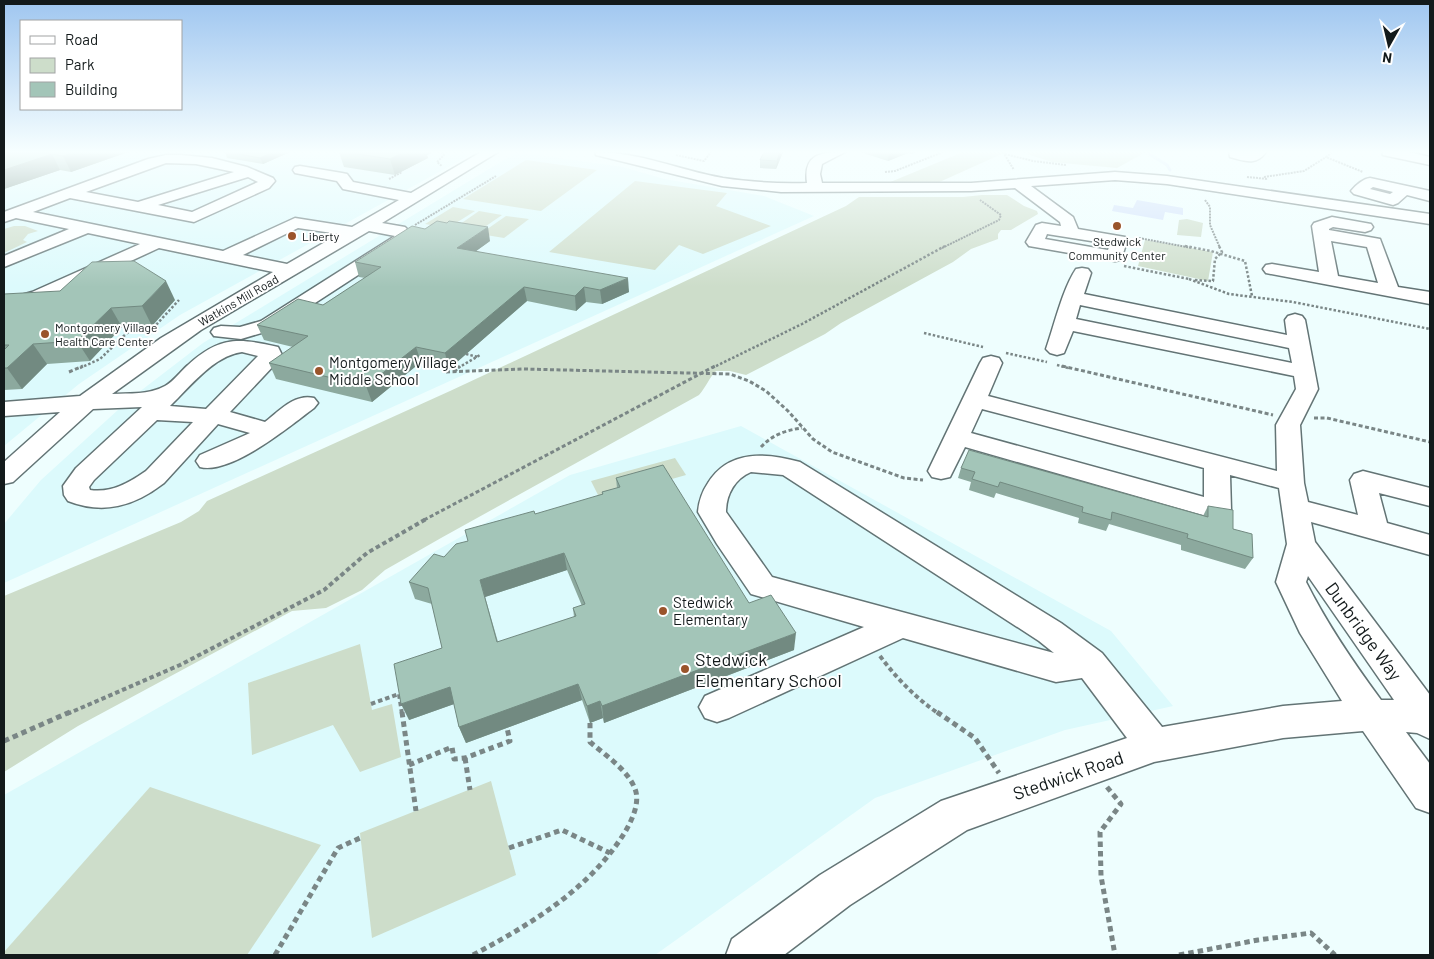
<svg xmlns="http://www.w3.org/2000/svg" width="1434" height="959" font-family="Barlow,sans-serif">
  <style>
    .built { fill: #dcfafc }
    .green { fill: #cdddca }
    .water { fill: #d1e0fb }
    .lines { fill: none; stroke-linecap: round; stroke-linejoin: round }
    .stream { stroke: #d1e0fb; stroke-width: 3 }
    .minor-casing { stroke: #637475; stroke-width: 3 }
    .path-far4 { stroke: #7a8686; stroke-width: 2; stroke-dasharray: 2 1; stroke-linecap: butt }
    .path-far3 { stroke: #7a8686; stroke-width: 2.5; stroke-dasharray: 2.5 2; stroke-linecap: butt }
    .path-far2 { stroke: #7a8686; stroke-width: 3; stroke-dasharray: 4 2.5; stroke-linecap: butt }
    .path-far1 { stroke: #7a8686; stroke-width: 4; stroke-dasharray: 4.5 3; stroke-linecap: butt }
    .path { stroke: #7a8686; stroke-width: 5; stroke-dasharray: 5.5 4; stroke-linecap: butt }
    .minor { fill: #fff; fill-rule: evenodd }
    .wall { fill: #8ca99e; fill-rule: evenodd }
    .shaded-wall { fill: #728a81 }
    .building { fill: #a3c5b8; stroke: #728a81; fill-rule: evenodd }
    .poi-dot { fill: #9a542b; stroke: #fff; stroke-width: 2 }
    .labels { text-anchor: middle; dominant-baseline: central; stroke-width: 4; stroke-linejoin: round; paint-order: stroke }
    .far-poi-label { font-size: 12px; fill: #131a1b; stroke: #fff; text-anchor: start }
    .far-street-label { font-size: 12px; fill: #131a1b; stroke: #fff }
    .poi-label { font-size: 15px; fill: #131a1b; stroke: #fff; text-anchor: start }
    .near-street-label { font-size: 18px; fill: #131a1b; stroke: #fff }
    .near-poi-label { font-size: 18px; fill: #131a1b; stroke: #fff; text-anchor: start }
  </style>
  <rect width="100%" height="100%" fill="#eefefe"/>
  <g class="built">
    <polygon points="4,152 475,152 180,315 79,384 4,446"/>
    <polygon points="517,152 623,167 664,179 764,196 814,216 4,583 4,524 41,480 130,399 203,343"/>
    <polygon points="741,426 1111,631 1173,706 1065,730 875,798 655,955 4,955 4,795 570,475"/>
  </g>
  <g class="green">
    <polygon points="963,152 1006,152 935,184 888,183"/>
    <polygon points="1021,152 1146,152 1117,168 1052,162"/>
    <polygon points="526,160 597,170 541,211 463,199"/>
    <polygon points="635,181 727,193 716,206 771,226 703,254 679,245 655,270 549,252"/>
    <path d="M982,195H1007L1024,206L1037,211L1038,214L1011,230H1001L998,234V239L971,249L953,262L841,323L825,334L746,375L730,371H716C709,378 706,387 699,395L441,538L385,570L362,590L326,608L292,611L78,726L4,772V596L181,522L199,511L207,501L450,391L846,206L859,197H963Z"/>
    <polygon points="453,207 475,211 448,228 425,224"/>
    <polygon points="479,211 502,215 476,233 453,229"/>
    <polygon points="506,216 529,219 504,238 480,234"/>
    <polygon points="1187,219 1203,223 1201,237 1177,235 1179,220"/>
    <polygon points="14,226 25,226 38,231 28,234 23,240 27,242 4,253 4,229"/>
    <polygon points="1145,240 1213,252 1208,281 1138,266"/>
    <polygon points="675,458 686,475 626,492 599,497 591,481"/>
    <polygon points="360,644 372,710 392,704 401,757 360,772 333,725 252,755 248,683"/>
    <polygon points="491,781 516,875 372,938 360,833"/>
    <polygon points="150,787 321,845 247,955 4,955 4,952"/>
  </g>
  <polygon class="water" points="1137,200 1183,208 1183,215 1165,212 1163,220 1112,211 1114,205 1133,208"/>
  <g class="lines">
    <polyline class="stream" points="1146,152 1167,165 1170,170"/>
    <g class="minor-casing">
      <g id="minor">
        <path d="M481,152H498L382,223L405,227L414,236L412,240L275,329L241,339L214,336L211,332L214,328L221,326L240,327L261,321L395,236L369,231L201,330L112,394C130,393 148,395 165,386C173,382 181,371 188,365C220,336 238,338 278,347L282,355L279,360L230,412L265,422C279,411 295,393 314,398L318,403L314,408C290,426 231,475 200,467L196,461L200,455L250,433L218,424L164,483C134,506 104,515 68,501L64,495L63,486L76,468L142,407L93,409L13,482L4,484V462L60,412L4,416V402L80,396L161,338L273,272L159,248L46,300L4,312V300L32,292L140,244L88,233L4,267V256L69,229L16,218L4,222V212L148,159L166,155H181L212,158L247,167L273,178L275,181L269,188L194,222L70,198L33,212L223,251L295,218L352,227L399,200L343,189L337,181L295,173L293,170L295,167L300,166L342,173L347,174L353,182L411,193ZM166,163L196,164L234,172L138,202L86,192ZM248,177L258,182L192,212L158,205ZM298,228L339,234L287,264L243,255ZM242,352L258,356L206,409L170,406C190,387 213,356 242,352ZM157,420L193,422L146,471C129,483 111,493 90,490L89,487L94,480Z"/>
        <path d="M595,152C640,152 678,170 723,178C750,182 779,184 807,183C803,154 821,152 845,152L822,164L820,174L822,183H971L1115,172L1167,176L1430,214V224L1167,184L1115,180L1031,186L1073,217L1078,229L1125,237L1127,241L1121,260L1115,261L1029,246L1026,242L1036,225L1042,223L1061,226L1060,222L1015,188L971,191L781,192L722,186L596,155ZM1047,234L1110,244L1108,250L1045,239Z"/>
        <path d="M1229,152H1266C1256,166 1245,161 1230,157Z"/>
        <polygon points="1382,152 1409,152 1430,157 1430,165 1383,155"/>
        <path d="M1370,178L1430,191V201L1407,195L1398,203L1393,205L1354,194L1351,191C1356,185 1363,179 1370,178ZM1373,187L1393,192L1390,194L1370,189Z"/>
        <path d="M1332,217L1371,224L1373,227L1371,230L1365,232L1333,227L1329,229V230L1380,239L1398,287L1430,292V304L1266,273L1263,269L1266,265L1272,264L1319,272L1312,226L1314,223ZM1331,241L1367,247L1378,283L1338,276Z"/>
        <path d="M1082,268L1088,269L1091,273L1084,294L1287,335L1285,320L1288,316L1295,314L1302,316L1305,320L1318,389L1300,425L1304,483L1308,502L1358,515L1350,480L1354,474L1363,471L1430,488V506L1379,493L1387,523L1430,535V555L1311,522L1315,542L1430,695V739L1417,733L1406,732L1430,764V813L1416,808L1363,731L1283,738L1154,762L967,830L850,905L784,955H726L732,939L820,875L941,801L1127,738L1082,678L1056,682L903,638L729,718L717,722L705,718L699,707L705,696L864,627L751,594L717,544L698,512C699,501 702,492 708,483C729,449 767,453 800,462L1061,623L1102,653L1162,727L1283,706L1342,701L1300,633L1276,582L1287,544L1279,488L1230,475L1231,510L1227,517L1217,519L965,447L950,477L941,479L932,477L928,471L980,363L983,358L991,356L999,358L1002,363L988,396L1277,471L1276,425L1296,389L1294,376L1073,331L1064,353L1057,355L1050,353L1046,349C1054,326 1063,288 1076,269ZM1080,305L1289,348L1292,363L1076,319ZM982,409L1204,468V497L971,433ZM751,472L783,475L1039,641L1054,653L772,577L726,512C726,494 735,479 751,472ZM1308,576L1394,700H1381C1353,662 1327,624 1306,582Z"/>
      </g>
    </g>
    <g class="path-far4">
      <polyline points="441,152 444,155 437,162 442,166"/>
      <polyline points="1003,152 1014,170"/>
      <polyline points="1332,152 1326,157 1363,172"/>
      <polyline points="1005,154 1033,161 1066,165"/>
      <polyline points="676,155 704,161 711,152"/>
      <polyline points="885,172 895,171 943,152"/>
      <polyline points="1247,177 1268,179"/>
      <polyline points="1264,177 1304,171 1326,157"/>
      <polyline points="389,179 402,172"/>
      <polyline points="1205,200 1210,207 1210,225 1220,248"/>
      <polyline points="415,225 496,176"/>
      <polyline points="1139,238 1192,248"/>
      <polyline points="942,248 999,220 1001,215 980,200"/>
    </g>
    <g class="path-far3">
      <polyline points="1185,246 1211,251 1245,261 1252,296"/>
      <polyline points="1124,266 1189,279"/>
      <polyline points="1189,279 1229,294 1293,302 1430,329"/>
      <polyline points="1195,280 1213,281 1215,259 1222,252 1219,246"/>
      <polyline points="924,333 983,347"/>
      <polyline points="1006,353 1047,362"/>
      <polyline points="466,354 478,357"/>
      <polyline points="1057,365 1068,368"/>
      <polyline points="80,368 100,359 127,333 156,325 179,300"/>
      <polyline points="458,368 480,355"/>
      <polyline points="712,368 802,324 945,246"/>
    </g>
    <g class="path-far2">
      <polyline points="1062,366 1273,415"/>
      <polyline points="446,368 444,372 523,369 730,374 749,381 766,391 788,411 813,439 832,452 904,478 923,480"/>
      <polyline points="69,372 83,366"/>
      <polyline points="454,372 460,366"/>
      <polyline points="1314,418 1327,418 1430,442"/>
      <path d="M761,447C772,435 786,430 802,428"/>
      <polyline points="424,520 715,366"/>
    </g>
    <g class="path-far1">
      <path d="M880,656C897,679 916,698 939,714"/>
      <polyline points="371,704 399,694 402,714"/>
      <polyline points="67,714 180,665 324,590 367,553 426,519"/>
    </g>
    <g class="path">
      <polyline points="402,712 416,811"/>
      <polyline points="937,712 975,738 999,773"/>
      <polyline points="4,741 70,712"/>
      <polyline points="465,758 470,790"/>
      <polyline points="409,765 452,747 454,759 465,758 510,741 507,728"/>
      <polyline points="1107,787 1121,804 1100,832 1101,876 1115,955"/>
      <polyline points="509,848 562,830 610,853"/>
      <polyline points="275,955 338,848 360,838"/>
      <path d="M473,955C531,924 590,889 625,832C632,820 639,805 636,792C630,771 606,756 590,742V723"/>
      <polyline points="1179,955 1258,940 1311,933 1335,955"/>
    </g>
    <use href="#minor" class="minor"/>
  </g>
  <g class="wall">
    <polygon points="4,152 128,152 71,172 60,170 4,189"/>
    <polygon points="225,152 290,152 263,164 227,158"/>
    <polygon points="339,152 433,152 427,155 428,158 395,175 344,167"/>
    <polygon points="783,152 776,169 760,168 760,160"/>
    <polygon points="860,152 917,152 912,154 908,153 888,161"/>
    <polygon points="490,241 476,251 629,292 602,304 586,302 576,311 527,301 449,369 421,362 372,402 276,379 269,363 293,347 264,340 257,325 323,305 365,278 359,277 355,262"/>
    <polygon points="4,294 175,300 152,326 122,327 90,361 47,364 22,389 4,390"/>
    <polygon points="961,468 1203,516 1208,506 1233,529 1253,558 1245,569 1181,550 1181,545 1109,524 1106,531 1078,523 1079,518 996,493 994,498 969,490 971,482 958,478"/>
    <path d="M616,478L749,603L794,650L604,723L603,718L590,723L582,700L466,743L459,727L454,704L409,720L442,648L432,604L415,599L409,582L468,541L602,495V492L617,488ZM567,570L582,606L573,608L574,617L498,642L485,597Z"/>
  </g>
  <g class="shaded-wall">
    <polygon points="74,152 128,152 71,172 63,156"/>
    <polygon points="273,152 290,152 263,164 260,158"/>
    <polygon points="404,152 433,152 427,155 428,158 395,175 390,159"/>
    <polygon points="780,152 783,152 776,169 777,161"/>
    <polygon points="891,152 908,152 908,153 888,161 889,153"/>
    <polygon points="52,154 60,170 4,189 4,170"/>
    <polygon points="488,227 490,241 461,262 457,248"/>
    <polygon points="628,278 629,292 602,304 600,290"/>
    <polygon points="166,281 175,300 152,326 142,306"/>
    <polygon points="524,287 527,301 449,369 445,353"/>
    <polygon points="584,287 586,302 576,311 575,296"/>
    <polygon points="111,308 122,327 90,361 77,341"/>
    <polygon points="33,344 47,364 22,389 7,368"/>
    <polygon points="416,347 421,362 372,402 366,386"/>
    <polygon points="564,553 567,570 485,597 503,659 480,580"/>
    <polygon points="796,633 794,650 604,723 602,706"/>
    <polygon points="578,684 582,700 466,743 459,727"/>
    <polygon points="450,687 457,703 409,720 401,704"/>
    <polygon points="600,701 603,718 590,723 587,706"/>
  </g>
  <g class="building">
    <polygon points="4,152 74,152 63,156 52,154 4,170"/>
    <polygon points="229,152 273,152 260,158"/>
    <polygon points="345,152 404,152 390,159"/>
    <polygon points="764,152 780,152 777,161 760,160"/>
    <polygon points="437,221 447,223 449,221 488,227 457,248 628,278 600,290 584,287 575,296 524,287 445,353 416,347 366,386 269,363 308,336 257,325 298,299 323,305 381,267 355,262 412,226 425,229"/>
    <polygon points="134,261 166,281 142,306 111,308 77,341 33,344 7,368 4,368 4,350 9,345 4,345 4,294 60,291 92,262"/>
    <polygon points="969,450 1208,517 1208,506 1233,510 1233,529 1252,534 1253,558 1187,538 1188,534 1112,512 1111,520 1082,512 1083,507 1000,482 998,487 972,479 975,472 961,468"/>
    <path d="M663,465L749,603L771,595L796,633L602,706L600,701L587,706L578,684L459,727L450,687L401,704L394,664L442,648L428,588L409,582L434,554L444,557L456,544L468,541L465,530L534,511L535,514L603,494L602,492L620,487L616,478ZM564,553L585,604L573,608L576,616L497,642L480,580Z"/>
  </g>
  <linearGradient id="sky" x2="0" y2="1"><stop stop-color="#9fc6f0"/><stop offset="0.53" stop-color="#f7ffff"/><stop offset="1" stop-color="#f7ffff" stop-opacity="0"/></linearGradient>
  <rect width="1434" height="287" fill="url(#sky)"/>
  <g class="poi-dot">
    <circle cx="1117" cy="226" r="5"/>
    <circle cx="292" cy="236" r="5"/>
    <circle cx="45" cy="334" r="5"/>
    <circle cx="319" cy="371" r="5"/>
    <circle cx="663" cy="611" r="5"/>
    <circle cx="685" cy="669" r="5"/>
  </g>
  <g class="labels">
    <g class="far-poi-label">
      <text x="302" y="236">Liberty</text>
      <text x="1117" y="241" text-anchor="middle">Stedwick<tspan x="1117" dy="14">Community Center</tspan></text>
      <text x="55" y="327">Montgomery Village<tspan x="55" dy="14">Health Care Center</tspan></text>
    </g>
    <g class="far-street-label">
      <text transform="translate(238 300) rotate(-30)">Watkins Mill Road</text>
    </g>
    <g class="poi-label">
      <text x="329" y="362">Montgomery Village<tspan x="329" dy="17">Middle School</tspan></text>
      <text x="673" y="602">Stedwick<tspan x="673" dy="17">Elementary</tspan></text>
    </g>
    <g class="near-street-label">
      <text transform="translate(1364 631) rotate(54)">Dunbridge Way</text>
      <text transform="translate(1068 775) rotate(-19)">Stedwick Road</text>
    </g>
    <g class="near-poi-label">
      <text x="695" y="659">Stedwick<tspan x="695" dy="21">Elementary School</tspan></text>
    </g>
  </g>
  <rect width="1434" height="959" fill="none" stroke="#131a1b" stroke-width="10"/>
  <rect x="20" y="20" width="162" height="90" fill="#ffffff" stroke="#a1a3a4"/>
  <rect x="30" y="36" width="25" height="8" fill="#ffffff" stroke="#a1a3a4"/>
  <text x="65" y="45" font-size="15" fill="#131a1b">Road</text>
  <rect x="30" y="58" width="25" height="15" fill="#cdddca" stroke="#a1a3a4"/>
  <text x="65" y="70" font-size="15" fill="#131a1b">Park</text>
  <rect x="30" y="82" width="25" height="15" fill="#a3c5b8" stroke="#a1a3a4"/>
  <text x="65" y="95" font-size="15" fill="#131a1b">Building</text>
  <g transform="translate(1389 45) rotate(188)" stroke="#ffffff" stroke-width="4" paint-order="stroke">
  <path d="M0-4L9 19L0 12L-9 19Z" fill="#131a1b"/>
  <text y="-8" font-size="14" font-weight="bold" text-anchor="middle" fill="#131a1b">N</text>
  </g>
</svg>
